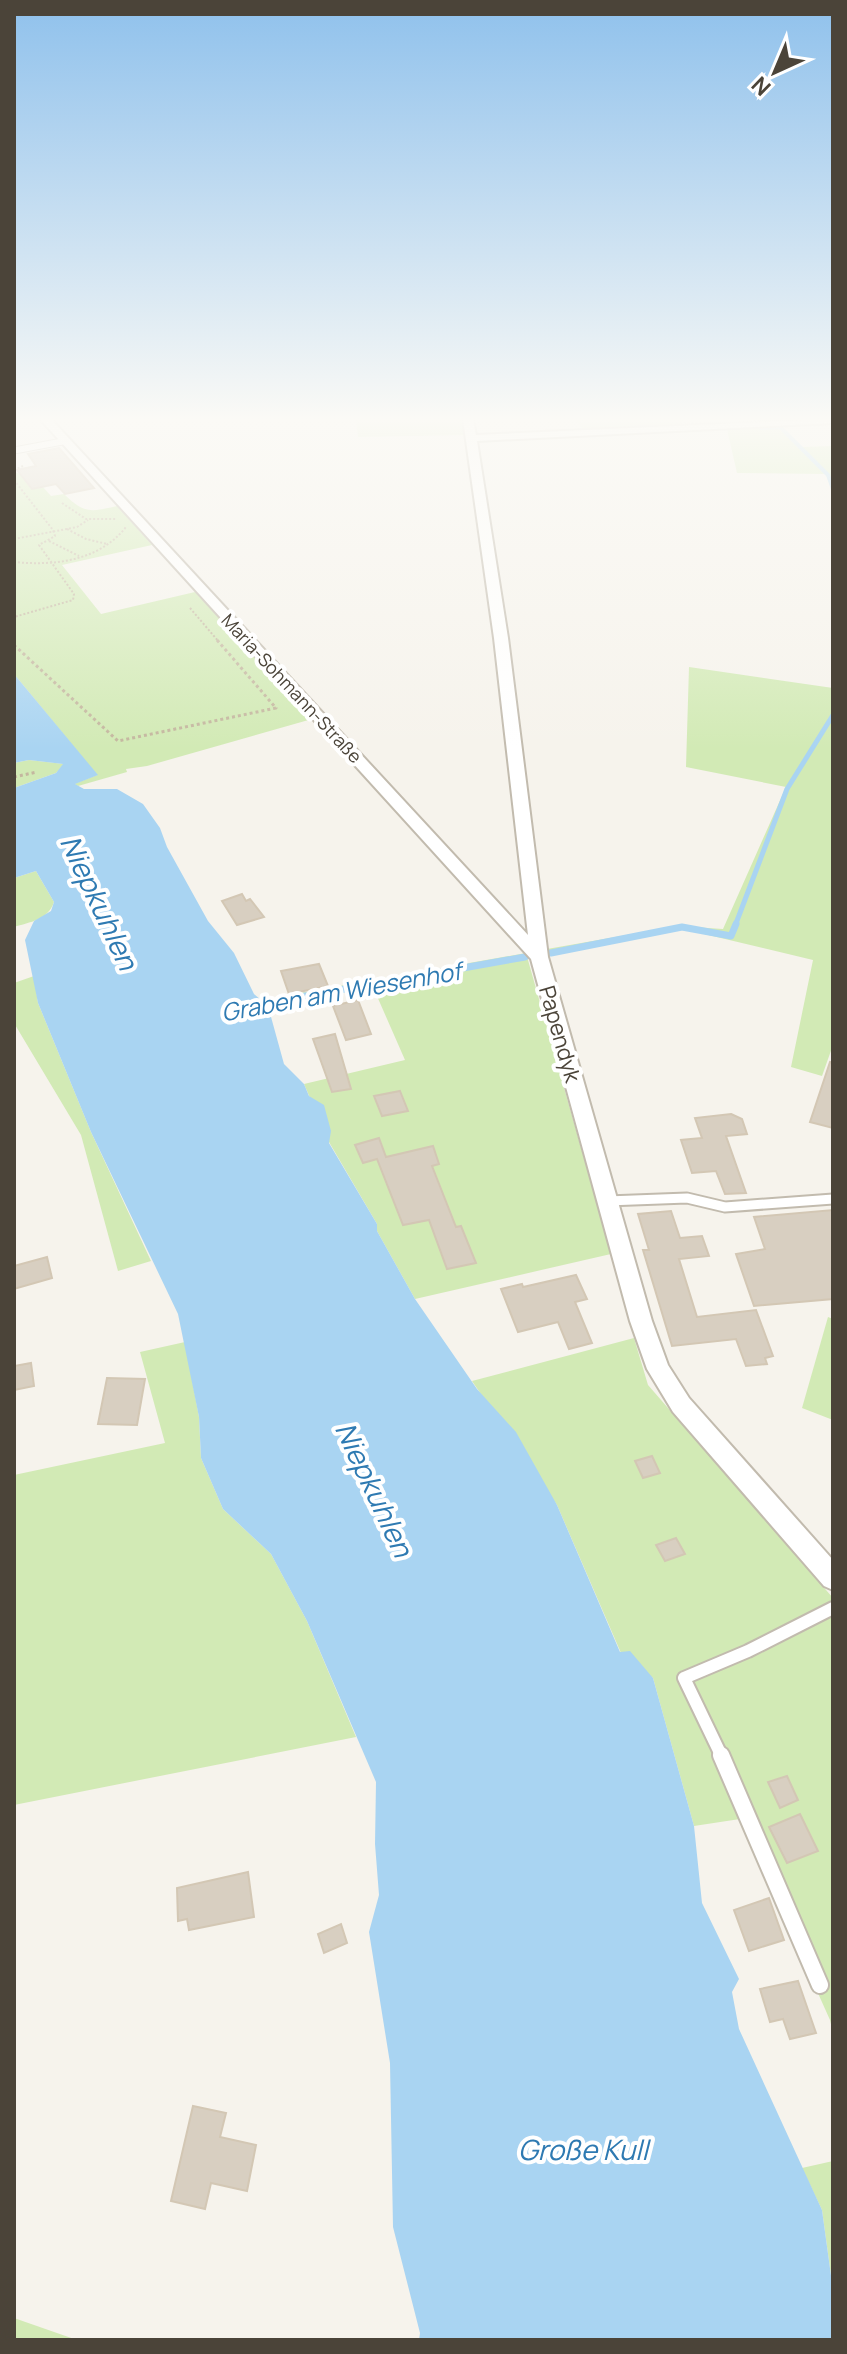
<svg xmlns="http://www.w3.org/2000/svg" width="847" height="2354" font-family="Manrope,sans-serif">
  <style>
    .green { fill: #d2eab5 }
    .water { fill: #a9d4f2 }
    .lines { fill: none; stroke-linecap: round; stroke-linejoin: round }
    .stream-far2 { stroke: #a9d4f2; stroke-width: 4 }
    .stream-far1 { stroke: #a9d4f2; stroke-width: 5 }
    .stream { stroke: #a9d4f2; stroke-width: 7 }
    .building { fill: #d8cfc1; stroke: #d3c7b4; stroke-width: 2 }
    .lane-far3-casing { stroke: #c2bbae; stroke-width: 8 }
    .lane-far2-casing { stroke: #c2bbae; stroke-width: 13 }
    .lane-far1-casing { stroke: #c2bbae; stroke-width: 16 }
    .lane-casing { stroke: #c2bbae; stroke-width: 20 }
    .street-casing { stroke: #c2bbae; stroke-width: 4 }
    .path-far1 { stroke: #c4b79f; stroke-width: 2; stroke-dasharray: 2 2; stroke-linecap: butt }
    .path { stroke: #c4b79f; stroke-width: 3; stroke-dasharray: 3 3; stroke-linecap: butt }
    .lane-far3 { stroke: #fff; stroke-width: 6 }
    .lane-far2 { stroke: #fff; stroke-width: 9 }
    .lane-far1 { stroke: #fff; stroke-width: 12 }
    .lane { stroke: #fff; stroke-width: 16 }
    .street { fill: #fff; fill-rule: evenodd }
    .labels { text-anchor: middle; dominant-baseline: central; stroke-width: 8; stroke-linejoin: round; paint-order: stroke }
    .far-street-label { font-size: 18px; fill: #4b4439; stroke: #fff }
    .street-label { font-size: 22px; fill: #4b4439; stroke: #fff }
    .water-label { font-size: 24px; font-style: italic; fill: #2e7ab2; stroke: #fff }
    .near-water-label { font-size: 28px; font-style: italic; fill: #2e7ab2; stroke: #fff }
  </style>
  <rect width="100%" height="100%" fill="#f6f3ec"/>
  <g class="green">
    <polygon points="356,419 462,419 465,435 358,437"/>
    <polygon points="574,419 683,419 681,428 588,434"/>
    <polygon points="781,426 802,447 833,446 833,493 826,474 737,473 727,429"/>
    <path d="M14,472L20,474L31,489L43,487L51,496L64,494C84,514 91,512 117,506L152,545L62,565L101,614L195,592L312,719L147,766L126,769L127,772L78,786L74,784L97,775L14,674Z"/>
    <polygon points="689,667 833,688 833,1045 822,1076 791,1067 813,960 683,929 547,954 547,949 678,926 723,929 786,787 686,767"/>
    <polygon points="29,760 64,764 56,773 14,788 14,763"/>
    <path d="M36,871L54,902C48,920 30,922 14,927V878Z"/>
    <polygon points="526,953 611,1254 415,1299 377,1231 377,1224 329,1142 304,1084 405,1060 373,987 268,1006 260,1000"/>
    <polygon points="34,976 38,1003 91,1132 151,1261 118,1271 81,1135 14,1023 14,983"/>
    <polygon points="828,1317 833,1319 833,1420 802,1408"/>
    <polygon points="634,1338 648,1385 833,1598 833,2033 830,2020 740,1819 694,1826 653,1678 621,1653 557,1505 472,1381"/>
    <polygon points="185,1342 199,1417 201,1458 223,1509 271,1554 307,1621 356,1737 14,1805 14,1475 165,1443 140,1352"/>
    <polygon points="833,2161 833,2290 822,2210 802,2168"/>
    <polygon points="14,2318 77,2340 14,2340"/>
  </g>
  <polygon class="water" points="14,674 98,775 75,784 84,789 117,789 143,804 160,828 167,847 208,921 234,953 254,994 268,1006 284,1064 304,1084 309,1096 324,1105 331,1131 329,1143 377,1224 377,1231 415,1299 477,1389 516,1432 557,1505 620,1652 630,1651 653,1678 694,1826 702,1903 739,1979 732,1992 739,2029 822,2210 833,2290 833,2340 419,2340 420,2333 393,2227 390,2063 369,1932 379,1895 375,1844 376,1782 307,1621 271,1554 223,1509 201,1458 199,1417 178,1314 91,1132 38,1003 25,940 34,921 51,911 54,902 36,871 14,878 14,788 56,773 63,764 29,760 14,763"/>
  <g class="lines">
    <polyline class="stream-far2" points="761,428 780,427 828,475 833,489"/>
    <polyline class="stream-far1" points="735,926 787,789 833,715"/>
    <g class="stream">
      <polyline points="551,953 682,927 731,936 736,924"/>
      <polyline points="255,1005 525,957"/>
    </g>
  </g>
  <g class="building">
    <polygon points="59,448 94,488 65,494 56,484 32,489 17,470 36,466 28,454"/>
    <polygon points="242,894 246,901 250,899 264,917 237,925 222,901"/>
    <polygon points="319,964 328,986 289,994 281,971"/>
    <polygon points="358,1000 371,1034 346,1040 333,1006"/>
    <polygon points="335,1034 351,1089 332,1092 313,1039"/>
    <polygon points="830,1062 833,1063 833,1128 810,1122"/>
    <polygon points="400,1091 408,1111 382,1116 374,1096"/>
    <polygon points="731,1114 742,1119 747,1134 726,1136 746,1193 725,1194 716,1171 692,1173 681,1140 702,1138 695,1118"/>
    <polygon points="379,1138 386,1157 433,1146 439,1164 432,1166 456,1227 461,1226 476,1263 447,1269 429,1220 403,1225 377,1159 363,1163 355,1145"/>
    <polygon points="833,1210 833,1299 754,1306 736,1254 765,1249 754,1217"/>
    <polygon points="671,1211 680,1238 702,1236 709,1256 679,1259 697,1317 756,1310 773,1356 765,1358 767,1364 746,1366 736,1339 672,1346 643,1250 649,1250 638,1214"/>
    <polygon points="47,1257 52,1278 14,1289 14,1266"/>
    <polygon points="576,1275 587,1299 575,1302 592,1343 569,1349 558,1322 518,1332 501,1289 522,1284 523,1287"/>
    <polygon points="31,1363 34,1386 14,1390 14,1366"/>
    <polygon points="107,1378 145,1379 137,1425 98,1424"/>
    <polygon points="652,1456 660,1473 643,1478 635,1461"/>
    <polygon points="676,1538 685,1554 665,1561 656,1545"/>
    <polygon points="787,1776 798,1800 780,1808 768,1782"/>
    <polygon points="800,1814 818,1851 787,1863 769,1827"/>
    <polygon points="248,1872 254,1917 189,1930 187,1919 178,1921 177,1888"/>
    <polygon points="769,1898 784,1940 749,1951 734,1910"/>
    <polygon points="341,1924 347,1943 324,1953 318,1934"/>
    <polygon points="798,1981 816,2033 790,2039 783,2019 770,2022 760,1989"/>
    <polygon points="193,2106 226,2113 220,2137 256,2145 247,2191 211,2183 205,2209 171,2201"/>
  </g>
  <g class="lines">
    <g class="lane-far3-casing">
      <polyline id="lane-far3" points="17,450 65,441"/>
    </g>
    <g class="lane-far2-casing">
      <polyline id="lane-far2" points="607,1201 687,1198 725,1207 833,1199"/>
    </g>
    <g class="lane-far1-casing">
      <polyline id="lane-far1" points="722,1757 684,1678 748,1651 833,1608"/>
    </g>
    <g class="lane-casing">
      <polyline id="lane" points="721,1755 820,1985"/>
    </g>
    <g class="street-casing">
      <polygon id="street" points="40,419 51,419 528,935 494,638 463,419 473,419 476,435 833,419 833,423 477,441 508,638 548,957 652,1321 668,1365 689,1398 833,1560 833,1590 824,1586 673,1412 647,1369 630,1321 531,959"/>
    </g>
    <g class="path-far1">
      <polyline points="14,470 23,466"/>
      <polyline points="14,480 53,530 55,536 39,545 74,594 73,600 14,617"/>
      <polyline points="62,503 86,519 117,519"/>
      <polyline points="67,529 86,539 107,544"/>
      <polyline points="14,539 77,527 88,520"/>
      <polyline points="49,541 79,556"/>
      <path d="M14,562C55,566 99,561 126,527"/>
      <polyline points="190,608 219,642"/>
    </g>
    <g class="path">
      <polyline points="14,645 118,741 276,708 217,640"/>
      <polyline points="14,777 37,772"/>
    </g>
    <use href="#lane-far3" class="lane-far3"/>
    <use href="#lane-far2" class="lane-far2"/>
    <use href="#lane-far1" class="lane-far1"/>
    <use href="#lane" class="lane"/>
    <use href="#street" class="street"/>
  </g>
  <linearGradient id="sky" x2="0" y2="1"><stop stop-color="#8fc1ec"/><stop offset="0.56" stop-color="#fbfaf6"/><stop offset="1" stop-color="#fbfaf6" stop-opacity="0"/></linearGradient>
  <rect width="847" height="749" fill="url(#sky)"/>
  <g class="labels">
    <g class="far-street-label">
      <text transform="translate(292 688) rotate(47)">Maria-Sohmann-Straße</text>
    </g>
    <g class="street-label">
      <text transform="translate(560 1034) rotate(74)">Papendyk</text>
    </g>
    <g class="water-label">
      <text transform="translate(341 991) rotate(-10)">Graben am Wiesenhof</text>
    </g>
    <g class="near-water-label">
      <text transform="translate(100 902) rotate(65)">Niepkuhlen</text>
      <text transform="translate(375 1489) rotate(65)">Niepkuhlen</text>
      <text x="583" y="2149">Große Kull</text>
    </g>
  </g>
  <rect width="847" height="2354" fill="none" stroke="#4b4439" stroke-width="32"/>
  <g transform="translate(775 72) rotate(224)" stroke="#ffffff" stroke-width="6" paint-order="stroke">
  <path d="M0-6L14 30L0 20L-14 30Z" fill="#4b4439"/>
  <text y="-12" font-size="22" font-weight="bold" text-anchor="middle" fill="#4b4439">N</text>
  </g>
</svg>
